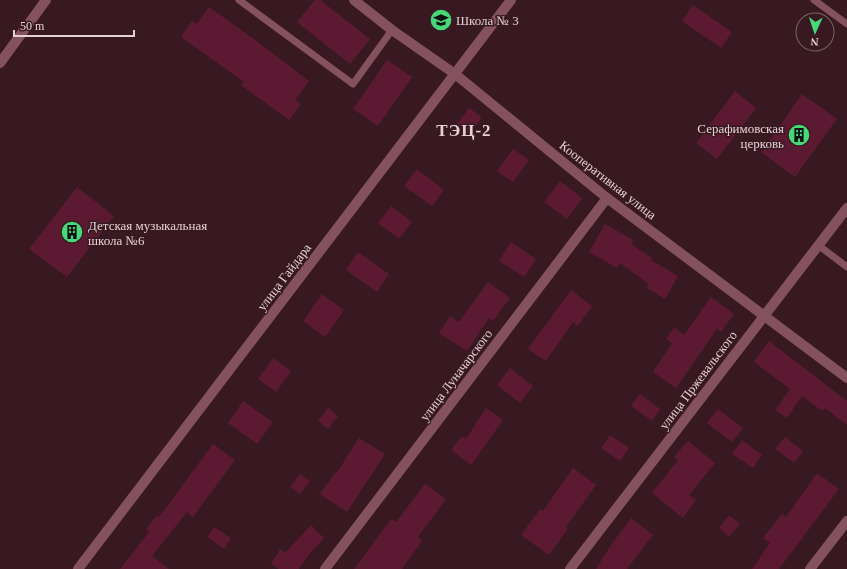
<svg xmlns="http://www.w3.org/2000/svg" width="847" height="569" font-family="Georgia,serif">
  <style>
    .building { fill: #5b1a31 }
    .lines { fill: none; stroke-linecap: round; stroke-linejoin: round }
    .service { stroke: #84515f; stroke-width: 7 }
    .minor { stroke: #84515f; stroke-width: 10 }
    .labels { text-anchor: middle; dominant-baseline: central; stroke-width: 3; stroke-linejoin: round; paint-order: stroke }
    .poi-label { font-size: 13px; fill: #e5d0d4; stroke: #381922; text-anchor: start }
    .street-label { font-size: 13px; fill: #e5d0d4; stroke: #381922 }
    .district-label { font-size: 17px; font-weight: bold; letter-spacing: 1px; fill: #e5d0d4; stroke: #381922 }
  </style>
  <rect width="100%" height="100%" fill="#381922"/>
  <g class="building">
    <polygon points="315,0 320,0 370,39 350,64 297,22"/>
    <polygon points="693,5 732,32 721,48 682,21"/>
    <polygon points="209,7 254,39 309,81 295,100 301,104 289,120 241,85 244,82 181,37 192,21 197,24"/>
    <polygon points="387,60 412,77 378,126 353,109"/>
    <polygon points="735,91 756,108 717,159 696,143"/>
    <polygon points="802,94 837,119 795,177 761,152"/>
    <polygon points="469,108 482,117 470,134 457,124"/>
    <polygon points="513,149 529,160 513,182 497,171"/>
    <polygon points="417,169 444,190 432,206 404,186"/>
    <polygon points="560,181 582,198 567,219 544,202"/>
    <polygon points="77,187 114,216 67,277 29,249"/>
    <polygon points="391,206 412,222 399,239 378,223"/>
    <polygon points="605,224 633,240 631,244 652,258 651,260 678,276 665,299 647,288 649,284 620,263 617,268 589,252"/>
    <polygon points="511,242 536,259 524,277 499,261"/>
    <polygon points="358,252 389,274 377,292 346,270"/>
    <polygon points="488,282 510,298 493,321 489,318 467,351 439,333 450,316 459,322"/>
    <polygon points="571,290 592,306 578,326 573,322 546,361 528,349"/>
    <polygon points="322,294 344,310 325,337 303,321"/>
    <polygon points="711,297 734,314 721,332 717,329 676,388 653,372 672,343 666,339 674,327 684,335"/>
    <polygon points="769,341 847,401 847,425 825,408 822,411 802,396 787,418 775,410 790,389 754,362"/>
    <polygon points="273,358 291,371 276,392 258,379"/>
    <polygon points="510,368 533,386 520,403 497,385"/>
    <polygon points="640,394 660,409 652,421 631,406"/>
    <polygon points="243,401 273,422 257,444 228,423"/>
    <polygon points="328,408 338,416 328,429 318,421"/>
    <polygon points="486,408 503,420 471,465 451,450 462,436 466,439"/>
    <polygon points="718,409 743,428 732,442 707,423"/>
    <polygon points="610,435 629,448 620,461 601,448"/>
    <polygon points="785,437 803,451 794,463 775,449"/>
    <polygon points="359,438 385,454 347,512 320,494 335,473 336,474"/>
    <polygon points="742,440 762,455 753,468 732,454"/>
    <polygon points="688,441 715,463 689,495 696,500 683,518 652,493 678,460 674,457"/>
    <polygon points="213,444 235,460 193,517 187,512 152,556 169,569 120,569 149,532 146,529 157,515 159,517"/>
    <polygon points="573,468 596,485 566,527 568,529 549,555 521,535 540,509 543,511"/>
    <polygon points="817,473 839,489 779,569 752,569 770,543 763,538 782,514 786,517"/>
    <polygon points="300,474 310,481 300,494 290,487"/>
    <polygon points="425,484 446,499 418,537 422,541 402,569 354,569 391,519 396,522"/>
    <polygon points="729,515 740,524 729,537 719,528"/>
    <polygon points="631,518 653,535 627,569 596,569 611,545"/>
    <polygon points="311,525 324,538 309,554 299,569 279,569 271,564 280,549 285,553"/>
    <polygon points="214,527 231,538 224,549 207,537"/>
  </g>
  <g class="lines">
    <g class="service">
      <polyline points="239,0 353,84 392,30"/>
      <polyline points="814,0 847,24"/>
      <polyline points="818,245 847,267"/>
    </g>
    <g class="minor">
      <polyline points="354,0 392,30 455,74 607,198 847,378"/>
      <polyline points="0,63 46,0"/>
      <polyline points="78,569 511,0"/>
      <polyline points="325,569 607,198"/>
      <polyline points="570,569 847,208"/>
      <polyline points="810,569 847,521"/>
    </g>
  </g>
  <defs>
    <g id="school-disc" transform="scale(1.15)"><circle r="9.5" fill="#48d779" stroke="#381922"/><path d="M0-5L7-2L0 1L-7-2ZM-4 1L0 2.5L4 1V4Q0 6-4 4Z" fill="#111"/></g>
    <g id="building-disc" transform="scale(1.15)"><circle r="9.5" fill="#48d779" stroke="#381922"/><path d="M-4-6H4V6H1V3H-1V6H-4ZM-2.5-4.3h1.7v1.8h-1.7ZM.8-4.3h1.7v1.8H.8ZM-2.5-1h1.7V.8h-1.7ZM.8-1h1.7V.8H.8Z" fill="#111"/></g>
  </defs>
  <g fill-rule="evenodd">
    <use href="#school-disc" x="441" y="20"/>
    <use href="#building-disc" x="799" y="135"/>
    <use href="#building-disc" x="72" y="232"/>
  </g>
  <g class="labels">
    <g class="poi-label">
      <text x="456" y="20">Школа № 3</text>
      <text x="784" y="128" text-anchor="end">Серафимовская<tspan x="784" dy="15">церковь</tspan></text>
      <text x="88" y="225">Детская музыкальная<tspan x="88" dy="15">школа №6</tspan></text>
    </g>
    <g class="street-label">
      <text transform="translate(608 180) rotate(38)">Кооперативная улица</text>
      <text transform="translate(284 277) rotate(-53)">улица Гайдара</text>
      <text transform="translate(456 375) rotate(-53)">улица Луначарского</text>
      <text transform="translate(698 380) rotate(-53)">улица Пржевальского</text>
    </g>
    <g class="district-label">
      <text x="464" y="130">ТЭЦ-2</text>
    </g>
  </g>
  <g transform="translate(815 32) rotate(183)"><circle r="19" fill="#381922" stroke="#7d6269"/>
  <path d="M0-3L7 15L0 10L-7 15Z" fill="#48d779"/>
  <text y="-6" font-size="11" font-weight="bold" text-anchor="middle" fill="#e5d0d4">N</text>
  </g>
  <path d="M14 30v6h120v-6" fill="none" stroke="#e5d0d4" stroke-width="2"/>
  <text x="20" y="30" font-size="12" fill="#e5d0d4" stroke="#381922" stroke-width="3" paint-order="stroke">50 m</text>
</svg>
